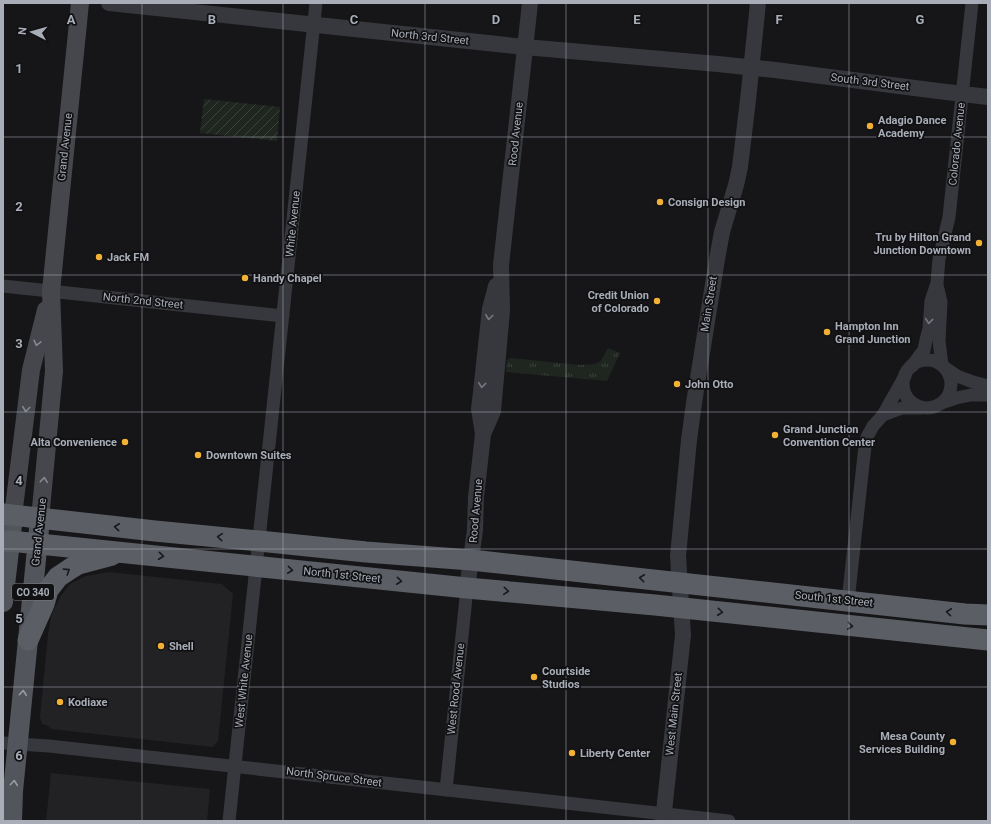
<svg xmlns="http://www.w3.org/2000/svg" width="991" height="824" font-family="Roboto,sans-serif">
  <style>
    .built { fill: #222225 }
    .grass { fill: url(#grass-tufts) }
    .garden { fill: url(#garden-furrows) }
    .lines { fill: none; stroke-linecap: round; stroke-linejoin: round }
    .minor { stroke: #37383d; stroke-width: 13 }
    .tertiary { stroke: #37383d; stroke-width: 16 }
    .secondary { stroke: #45474d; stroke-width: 18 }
    .primary { stroke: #53555c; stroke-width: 20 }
    .trunk { stroke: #5b5e65; stroke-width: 21 }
    .oneway { stroke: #757881 }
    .oneway2 { stroke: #858993 }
    .oneway3 { stroke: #18191b }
    .oneway4 { stroke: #979ba6 }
    .grid { fill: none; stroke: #a8adb8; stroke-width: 1; stroke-opacity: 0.55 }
    .poi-dot { fill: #f2b134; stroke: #111113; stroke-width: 1.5 }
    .labels { text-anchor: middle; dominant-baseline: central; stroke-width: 3.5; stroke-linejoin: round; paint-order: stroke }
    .shield { fill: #111113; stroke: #7b7e86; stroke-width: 1 }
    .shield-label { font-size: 10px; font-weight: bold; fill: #a8adb8 }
    .street-label { font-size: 11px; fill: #a8adb8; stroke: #111113 }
    .poi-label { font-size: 11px; font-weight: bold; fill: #a8adb8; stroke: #111113; text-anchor: start }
    .grid-label { font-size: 13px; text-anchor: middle; font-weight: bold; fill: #a8adb8; stroke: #111113; stroke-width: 3.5; stroke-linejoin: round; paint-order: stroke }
  </style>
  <defs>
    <pattern id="grass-tufts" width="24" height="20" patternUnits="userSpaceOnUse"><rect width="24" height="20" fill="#1e261f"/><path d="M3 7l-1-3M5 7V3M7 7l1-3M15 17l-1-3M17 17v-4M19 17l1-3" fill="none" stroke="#3c433d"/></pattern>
    <pattern id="garden-furrows" width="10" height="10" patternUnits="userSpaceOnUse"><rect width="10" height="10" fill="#1e261f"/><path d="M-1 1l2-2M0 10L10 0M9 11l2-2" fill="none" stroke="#3c433d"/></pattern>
  </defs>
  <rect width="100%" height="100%" fill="#161618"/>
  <g class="built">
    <polygon points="109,572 222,584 233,594 218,741 213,747 51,729 49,726 42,724 40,717 48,634 52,613 61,596 70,584 86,576"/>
    <polygon points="51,773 210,789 207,821 46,821"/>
  </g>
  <polygon class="grass" points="608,348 620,353 607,381 506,372 507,360 511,358 580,365 595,364 601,361"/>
  <polygon class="garden" points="204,99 280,107 277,141 200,133"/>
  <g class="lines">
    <g class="minor">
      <polyline points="937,285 941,302 939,341 942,365"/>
      <polyline points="3,286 283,316"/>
      <circle cx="927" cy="384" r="24"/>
      <polyline points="912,366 924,350 926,340 929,328 931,301 937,283 939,259 949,217 972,3"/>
      <polyline points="945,368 957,376 973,382 988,386"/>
      <polyline points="944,402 956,398 971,395 988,395"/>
      <polyline points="883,415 902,408 921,408"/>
      <polyline points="848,601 865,446 867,437 873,426 883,415 905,376"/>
      <polyline points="3,743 49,746 729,821"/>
      <polyline points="446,790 467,588"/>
      <polyline points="229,821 316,3"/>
    </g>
    <g class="tertiary">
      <polyline points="109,3 525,47 718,64 775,70 938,91 988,97"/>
      <polyline points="483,434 493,411 502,311 501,265 530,3"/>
      <polyline points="467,588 475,530 476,497 483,434 479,409 481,392 490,309 496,286"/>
      <polyline points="663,821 683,635 678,556 689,440 694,403 717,259 722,232 736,185 740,167 748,100 758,3"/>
    </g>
    <g class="secondary">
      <polyline points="13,516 31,370 46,310"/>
      <polyline points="40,519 54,371 51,291 80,3"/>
    </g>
    <g class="primary">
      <polyline points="3,602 13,516"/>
      <polyline points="12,821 13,791 40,519"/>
    </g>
    <g class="trunk">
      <polyline points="3,514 155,531 259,541 366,552 471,560 965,614 988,615"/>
      <polyline points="3,542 10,541 467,588 655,605 988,640"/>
      <polyline points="28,640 44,604 48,590 58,577 70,569 78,564 112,555"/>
    </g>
  </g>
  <defs><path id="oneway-chevron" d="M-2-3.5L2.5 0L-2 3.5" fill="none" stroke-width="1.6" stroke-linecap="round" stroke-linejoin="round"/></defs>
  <g class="oneway">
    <use href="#oneway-chevron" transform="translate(489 317) rotate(97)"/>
    <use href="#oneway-chevron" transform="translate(929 321) rotate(96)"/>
    <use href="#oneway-chevron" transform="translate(482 385) rotate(96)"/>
  </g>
  <g class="oneway2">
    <use href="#oneway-chevron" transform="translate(37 343) rotate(104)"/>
    <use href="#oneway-chevron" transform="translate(26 409) rotate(97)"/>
    <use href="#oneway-chevron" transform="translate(44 480) rotate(-84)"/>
  </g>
  <g class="oneway3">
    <use href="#oneway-chevron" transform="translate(117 527) rotate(-174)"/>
    <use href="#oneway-chevron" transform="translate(220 537) rotate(-175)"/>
    <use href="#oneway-chevron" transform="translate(161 556) rotate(6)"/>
    <use href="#oneway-chevron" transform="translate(290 570) rotate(6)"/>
    <use href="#oneway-chevron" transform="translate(67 571) rotate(-33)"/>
    <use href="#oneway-chevron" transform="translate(642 578) rotate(-174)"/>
    <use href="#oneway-chevron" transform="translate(399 581) rotate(6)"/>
    <use href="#oneway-chevron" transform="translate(506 591) rotate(5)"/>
    <use href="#oneway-chevron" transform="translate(720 612) rotate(6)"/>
    <use href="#oneway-chevron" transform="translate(949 612) rotate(-173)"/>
    <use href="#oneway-chevron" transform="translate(850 626) rotate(6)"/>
  </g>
  <g class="oneway4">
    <use href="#oneway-chevron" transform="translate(23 693) rotate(-85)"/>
    <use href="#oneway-chevron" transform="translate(14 783) rotate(-85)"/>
  </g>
  <path class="grid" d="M142,3V821M283,3V821M425,3V821M566,3V821M708,3V821M849,3V821M3,137H988M3,275H988M3,412H988M3,549H988M3,687H988"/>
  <g class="poi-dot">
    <circle cx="870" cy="126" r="4"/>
    <circle cx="660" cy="202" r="4"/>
    <circle cx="979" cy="243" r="4"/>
    <circle cx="99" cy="257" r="4"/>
    <circle cx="245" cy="278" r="4"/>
    <circle cx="657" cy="301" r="4"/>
    <circle cx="827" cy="332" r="4"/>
    <circle cx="677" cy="384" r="4"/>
    <circle cx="775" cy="435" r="4"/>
    <circle cx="125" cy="442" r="4"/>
    <circle cx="198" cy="455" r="4"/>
    <circle cx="161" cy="646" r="4"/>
    <circle cx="534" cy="677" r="4"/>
    <circle cx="60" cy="702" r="4"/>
    <circle cx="953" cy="742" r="4"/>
    <circle cx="572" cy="753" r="4"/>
  </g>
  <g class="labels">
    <rect class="shield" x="12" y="584" width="42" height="16" rx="3"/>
    <g class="shield-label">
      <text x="33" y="592">CO 340</text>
    </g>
    <g class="street-label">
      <text transform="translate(430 37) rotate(6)">North 3rd Street</text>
      <text transform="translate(870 82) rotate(7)">South 3rd Street</text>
      <text transform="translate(516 134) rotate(-84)">Rood Avenue</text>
      <text transform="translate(957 144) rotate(-84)">Colorado Avenue</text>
      <text transform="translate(65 147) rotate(-84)">Grand Avenue</text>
      <text transform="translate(293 224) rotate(-84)">White Avenue</text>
      <text transform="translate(143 301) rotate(6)">North 2nd Street</text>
      <text transform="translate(709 304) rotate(-81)">Main Street</text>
      <text transform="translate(476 511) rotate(-85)">Rood Avenue</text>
      <text transform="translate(39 532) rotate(-84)">Grand Avenue</text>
      <text transform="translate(342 575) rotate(6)">North 1st Street</text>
      <text transform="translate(834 599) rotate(6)">South 1st Street</text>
      <text transform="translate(244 681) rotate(-84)">West White Avenue</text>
      <text transform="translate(456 689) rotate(-84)">West Rood Avenue</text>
      <text transform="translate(674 714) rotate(-84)">West Main Street</text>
      <text transform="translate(334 777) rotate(7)">North Spruce Street</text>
    </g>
    <g class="poi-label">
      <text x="878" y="120">Adagio Dance<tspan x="878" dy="13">Academy</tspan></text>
      <text x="668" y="202">Consign Design</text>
      <text x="971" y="237" text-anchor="end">Tru by Hilton Grand<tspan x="971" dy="13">Junction Downtown</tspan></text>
      <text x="107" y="257">Jack FM</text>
      <text x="253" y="278">Handy Chapel</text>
      <text x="649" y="295" text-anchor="end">Credit Union<tspan x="649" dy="13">of Colorado</tspan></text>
      <text x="835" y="326">Hampton Inn<tspan x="835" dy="13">Grand Junction</tspan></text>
      <text x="685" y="384">John Otto</text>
      <text x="783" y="429">Grand Junction<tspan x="783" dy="13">Convention Center</tspan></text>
      <text x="117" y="442" text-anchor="end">Alta Convenience</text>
      <text x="206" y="455">Downtown Suites</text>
      <text x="169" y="646">Shell</text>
      <text x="542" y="671">Courtside<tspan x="542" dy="13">Studios</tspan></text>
      <text x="68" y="702">Kodiaxe</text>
      <text x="945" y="736" text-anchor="end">Mesa County<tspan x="945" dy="13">Services Building</tspan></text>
      <text x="580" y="753">Liberty Center</text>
    </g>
  </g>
  <g class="grid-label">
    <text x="71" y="24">A</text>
    <text x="212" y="24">B</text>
    <text x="354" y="24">C</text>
    <text x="496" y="24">D</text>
    <text x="637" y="24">E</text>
    <text x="779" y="24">F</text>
    <text x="920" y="24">G</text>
    <text x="19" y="73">1</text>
    <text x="19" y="211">2</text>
    <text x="19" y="348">3</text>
    <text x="19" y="485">4</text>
    <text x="19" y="623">5</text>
    <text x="19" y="760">6</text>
  </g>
  <rect width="991" height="824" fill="none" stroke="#a8adb8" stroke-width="8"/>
  <g transform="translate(32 32) rotate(276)" stroke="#111113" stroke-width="3" paint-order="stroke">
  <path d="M0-3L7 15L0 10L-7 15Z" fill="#a8adb8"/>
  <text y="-6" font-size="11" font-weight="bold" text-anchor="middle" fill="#a8adb8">N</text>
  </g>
</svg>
